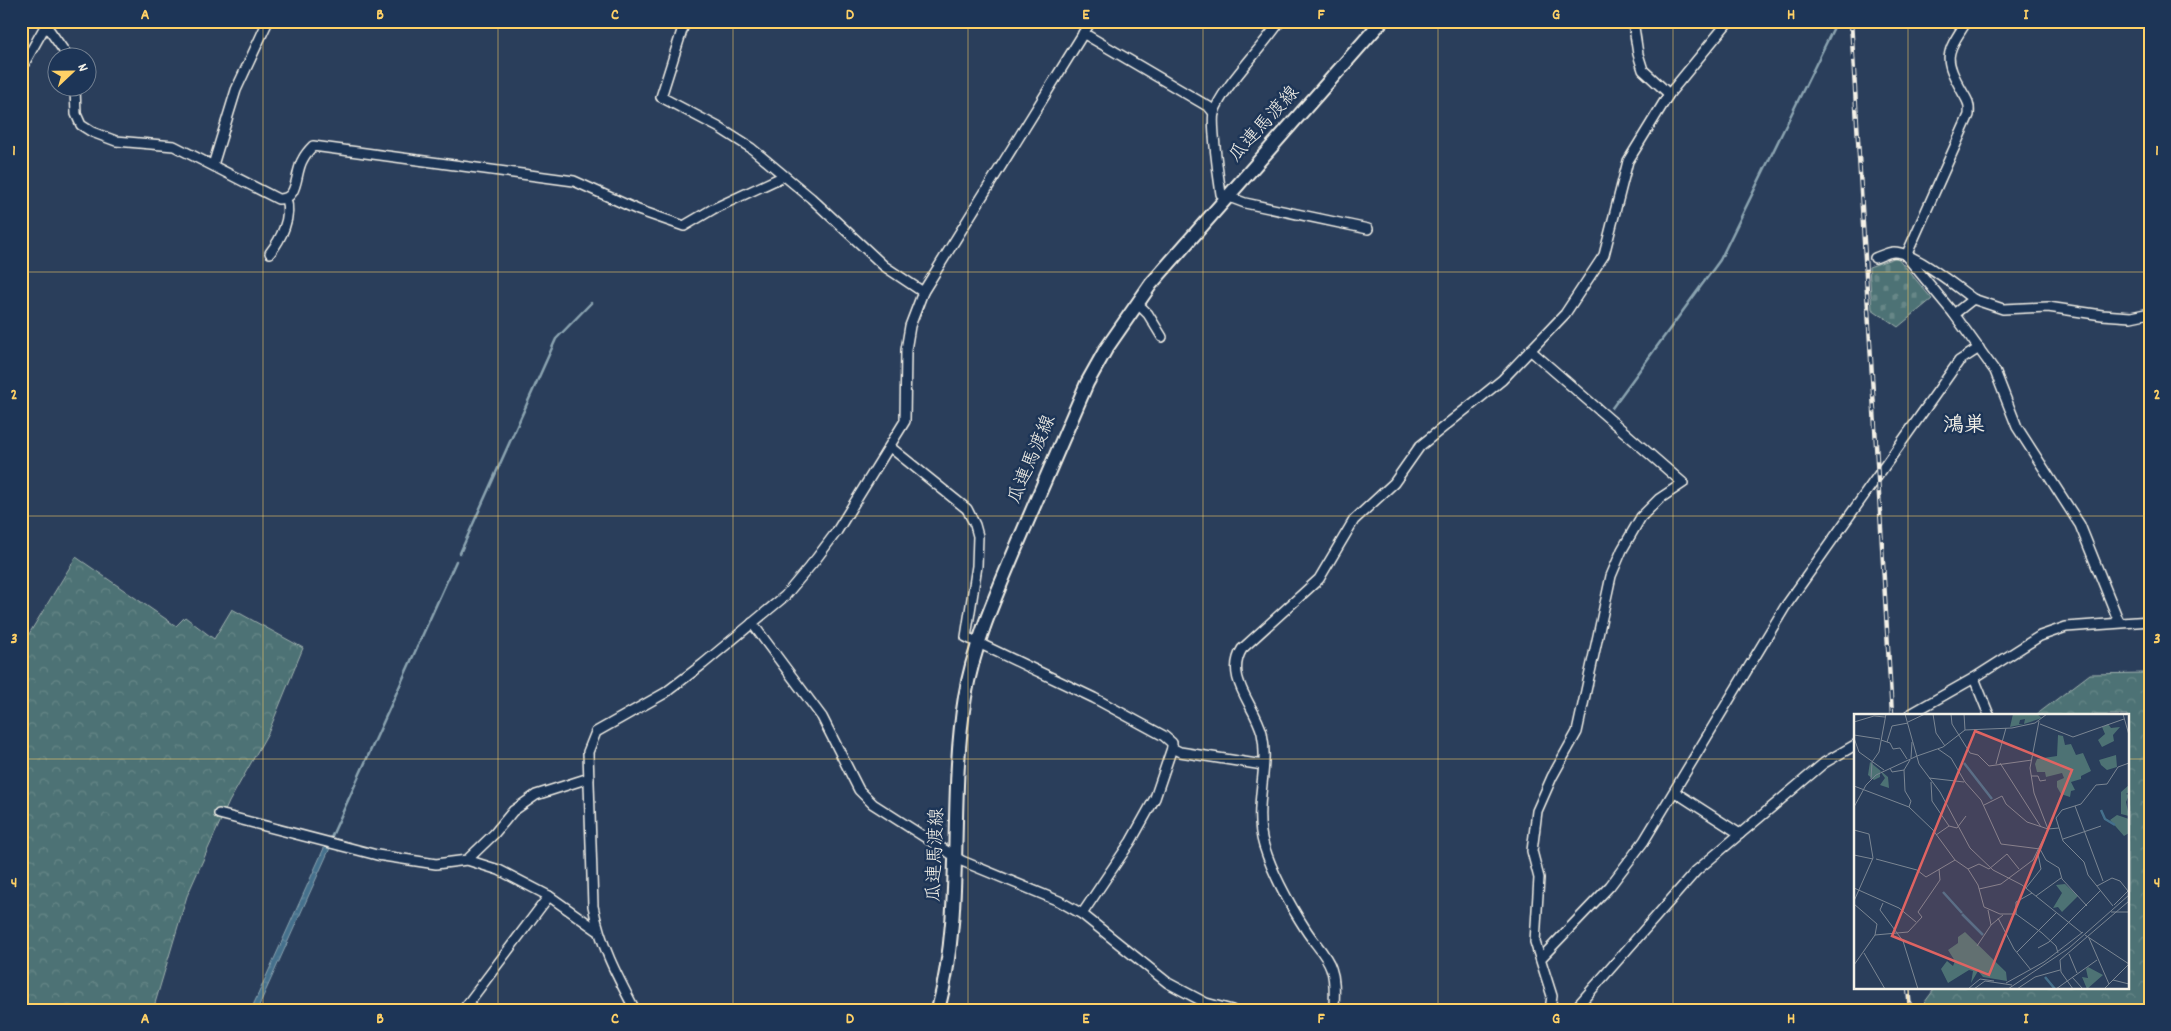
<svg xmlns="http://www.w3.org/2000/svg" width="2171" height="1031" font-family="Dekko,'Klee One',sans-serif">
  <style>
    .forest { fill: url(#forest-crowns); stroke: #a0b2ae }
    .cemetery { fill: url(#cemetery-stones); stroke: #a0b2ae }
    .water { fill: url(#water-ripples); stroke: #8ba4b1 }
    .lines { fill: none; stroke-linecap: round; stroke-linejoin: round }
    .stream { stroke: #8ba4b1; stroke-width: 2.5 }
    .minor-casing { stroke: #f4f1e8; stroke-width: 12 }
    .primary-casing { stroke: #f4f1e8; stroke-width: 16 }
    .minor { stroke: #1d3557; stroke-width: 9 }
    .primary { stroke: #1d3557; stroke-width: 12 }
    .rail-casing { stroke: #f4f1e8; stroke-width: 4.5 }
    .rail { stroke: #1d3557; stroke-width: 2.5; stroke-dasharray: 8; stroke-linecap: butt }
    .grid { fill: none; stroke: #ffd166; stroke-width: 1; stroke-opacity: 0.55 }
    .labels { text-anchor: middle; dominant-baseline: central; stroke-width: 5; stroke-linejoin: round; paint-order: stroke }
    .street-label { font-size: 19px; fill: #f4f1e8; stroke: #1d3557 }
    .quarter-label { font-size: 21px; font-weight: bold; fill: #f4f1e8; stroke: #1d3557 }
    .inset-river { fill: none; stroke: #45708c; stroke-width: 2.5 }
    .inset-road { fill: none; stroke: #7b8693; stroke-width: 1 }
    .view { fill: #df6462; fill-opacity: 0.15; stroke: #df6462; stroke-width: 2.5 }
    .inset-edge { fill: none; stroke: #f4f1e8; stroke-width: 2.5 }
    .neatline { fill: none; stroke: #ffd166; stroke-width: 2 }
    .grid-label { font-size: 16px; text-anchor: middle; font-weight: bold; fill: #ffd166 }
  </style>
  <defs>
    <pattern id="forest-crowns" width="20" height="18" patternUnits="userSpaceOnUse" patternTransform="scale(1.25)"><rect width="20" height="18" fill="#4d7274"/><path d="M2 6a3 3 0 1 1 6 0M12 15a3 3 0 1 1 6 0" fill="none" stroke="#678788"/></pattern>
    <pattern id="cemetery-stones" width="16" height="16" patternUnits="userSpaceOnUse" patternTransform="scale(1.25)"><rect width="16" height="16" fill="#4d7274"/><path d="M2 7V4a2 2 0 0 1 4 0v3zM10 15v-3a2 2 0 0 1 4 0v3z" fill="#678788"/></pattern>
    <pattern id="water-ripples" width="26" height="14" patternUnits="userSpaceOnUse" patternTransform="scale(1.25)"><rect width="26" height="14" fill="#45708c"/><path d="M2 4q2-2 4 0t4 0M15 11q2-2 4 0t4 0" fill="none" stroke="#60859c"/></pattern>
  </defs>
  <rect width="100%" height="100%" fill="#2a3e5b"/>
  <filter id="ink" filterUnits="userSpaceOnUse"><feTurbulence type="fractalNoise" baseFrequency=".02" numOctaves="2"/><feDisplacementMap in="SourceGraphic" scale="10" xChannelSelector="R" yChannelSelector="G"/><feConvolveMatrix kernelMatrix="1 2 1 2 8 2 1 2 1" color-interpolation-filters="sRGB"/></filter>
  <g filter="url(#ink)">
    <g class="forest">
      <polygon points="76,557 176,626 185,617 214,639 232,609 303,648 269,731 229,802 187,896 153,1010 21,1010 21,647"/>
      <polygon points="2144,673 2150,684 2150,1010 1919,1010 1936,987 2127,987 2127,715 2036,715 2090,674"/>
    </g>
    <polygon class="cemetery" points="1897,257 1932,299 1898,327 1872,309 1869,267"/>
    <polygon class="water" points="325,846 330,848 257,1010 251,1010"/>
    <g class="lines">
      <g class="stream">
        <polyline points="1612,408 1720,260 1837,21"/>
        <polyline points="460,553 556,339 591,303"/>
        <polyline points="331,838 456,561"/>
      </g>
      <g class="minor-casing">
        <g id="minor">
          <polyline points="43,21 69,58"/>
          <polyline points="685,21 661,97 718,127 751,148 811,198 884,266 923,292"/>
          <path d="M1280,21C1265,45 1220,90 1214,113C1211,123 1219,181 1221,194L1245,203L1368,229"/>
          <polyline points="1633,21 1638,54 1643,70 1669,94"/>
          <polyline points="1083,33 1209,107 1214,113"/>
          <polyline points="21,69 48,21"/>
          <path d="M75,88L76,114L81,125L92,132L116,141L174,146L278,199C300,200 294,173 303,159C305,155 309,150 313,146L574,181L638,210L684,226L713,209L784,176"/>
          <polyline points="213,165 236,90 268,21"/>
          <path d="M270,253C281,239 292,217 286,199"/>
          <polyline points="1906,256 1954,314 1995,371 2017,427 2080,525 2119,622"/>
          <path d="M1906,256L1969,115C1970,105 1968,101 1963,93C1943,57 1945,55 1967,21"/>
          <path d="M1875,258C1881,256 1888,252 1894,252C1914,252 1957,287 1973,299"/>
          <polyline points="1137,303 1148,314 1162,337"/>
          <polyline points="1954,314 1973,299 2003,309 2048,307 2102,315 2131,317 2150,313"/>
          <polyline points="1530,350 1683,483 1659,499 1641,517 1622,550 1611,576 1577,732 1552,777 1537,811 1532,851 1539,878 1535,942 1552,996 1550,1010"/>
          <polyline points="890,447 967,509 975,525 978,536 977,566 966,637 1094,698 1164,736 1172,743 1172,748 1155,798 1131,841 1082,914"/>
          <polyline points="752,623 822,717 859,790 873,804 962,861 1059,901 1082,914 1168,983 1206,1003 1232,1010"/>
          <polyline points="1974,678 1989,715"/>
          <polyline points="1909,715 1974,678 2040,636 2066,627 2150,621"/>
          <polyline points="1172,748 1180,752 1263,765"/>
          <polyline points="1675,792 1740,834"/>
          <polyline points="219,814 377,855 436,864 467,860 499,870 549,896 597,930"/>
          <polyline points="467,860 494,834 513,811 536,795 589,778"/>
          <polyline points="1541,958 1610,886 1644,841 1785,607 1959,361 1979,348"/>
          <polyline points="463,1010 549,896"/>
          <path d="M635,1010C617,976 600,944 593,906L588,752L596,732L665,693L703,664L785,596L816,559L837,531L905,421L906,350L910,326L923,292L1091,21"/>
          <path d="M1334,1010C1334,996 1336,982 1331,968C1327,955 1314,943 1306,930C1290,905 1273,875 1264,846C1252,806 1270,771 1262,733C1255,705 1224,678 1242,649L1319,579L1354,520L1394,483L1420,446L1502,380L1565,314L1604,255L1628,161L1669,94L1729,21"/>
          <polyline points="1574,1010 1696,871 1824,763 1855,745"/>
        </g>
      </g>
      <g class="primary-casing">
        <path id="primary" d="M938,1010C965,907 948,800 965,697C974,643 997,593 1018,543C1041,490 1064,436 1087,383L1106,349L1151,284L1382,21"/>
      </g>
      <use href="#minor" class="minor"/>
      <use href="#primary" class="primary"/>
      <g class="rail-casing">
        <g id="rail">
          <polyline points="1851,21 1892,715"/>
          <polyline points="1908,987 1910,1010"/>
        </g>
      </g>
      <use href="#rail" class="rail"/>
    </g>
  </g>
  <path class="grid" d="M263,21V1010M498,21V1010M733,21V1010M968,21V1010M1203,21V1010M1438,21V1010M1673,21V1010M1908,21V715M21,272H2150M21,516H2150M21,759H1855M2127,759H2150M1908,987V1010"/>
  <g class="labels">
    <g class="street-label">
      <text transform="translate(1265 125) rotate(-48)">瓜連馬渡線</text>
      <text transform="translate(1033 460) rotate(-67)">瓜連馬渡線</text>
      <text transform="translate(937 855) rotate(-88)">瓜連馬渡線</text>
    </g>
    <g class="quarter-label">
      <text x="1964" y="427">鴻巣</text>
    </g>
  </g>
  <g transform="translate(1854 714)">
    <rect width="275" height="275" fill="#2a3e5b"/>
    <path d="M159,0H183L188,4L170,10L171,5L166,6L165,10H170L156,13ZM254,10L257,14L266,13L259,21L260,27L248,33L244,26L251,20L248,13ZM204,21L209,22L211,31L217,30L222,41L229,39L237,57L227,62V65L217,68L221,76L217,77L216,83L207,80L203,73V67L210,64L208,59L192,63L191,58H183L181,50L183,45L203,42ZM262,41L263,53L253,56L247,51L245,46ZM16,48L34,63L35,74L26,71L31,64L26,57V63L20,66L14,61ZM275,71V78L272,80L275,81L272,88L275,102L267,100V78ZM263,101L275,105V119L270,122L256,106ZM211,170L224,182L208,198L204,193L199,194L208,179L202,171ZM111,218L152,258L153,267L129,263L124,257L117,269L119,257L115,256L94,269L87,255L93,247L99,252L101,247L94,236L104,229V223ZM234,253L249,261L233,275L228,263L234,264L232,255Z" fill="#4d7274"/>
    <path class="inset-river" d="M110,49L138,85M247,96L251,105L261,111M89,178L108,199M108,200L129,221M191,263L201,275"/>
    <path class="inset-road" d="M51,0L65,50L86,78L116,134L139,156L168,171L228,219M79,0L82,19L91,32M97,0L98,10L116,39L124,41L135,52M110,0L111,16M269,0L275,21M0,8L20,2L31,3M54,8L71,0M186,10L219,23L270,5M0,21L26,25M0,24L5,38L30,56M27,26L36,29L39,35L46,34L53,45M33,28L38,12L54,9M84,35L97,44L111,68L127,86L147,130L186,135L192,146L205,154L208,165L233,192M63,42L89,33L111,16L158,14L181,9L193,0M57,44L58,28M18,48L25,38L32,0M146,49L187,113M142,50L152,14M135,52L178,46M36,54L38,58L50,56L56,46M50,56L51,77L57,87L55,93M177,62H184L186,67L192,66M75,64L110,68M17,65L18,48M77,68L78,87L95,112L103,114L112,102M0,72L55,93L79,116L101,146L114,155L124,171L130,193L146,200H162M130,91L148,82L152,90L173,108L194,115L205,114M221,92L249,167M0,93L12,71L22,61L63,42M0,116L15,120L19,144L0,187M82,121L95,112M209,125L247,112M0,141L19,145M22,145L63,156L72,163L101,146M114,155L125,150L135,155L153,140L165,155M243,172L258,164L266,167L274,177M0,174L45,194L62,208M172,174L187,155L184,140M125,175L147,170L179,146L194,115L180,79L176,54L185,7M178,179L162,188V200L188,219L202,232L204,239M182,182L207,164M29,189L26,196L49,227L64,275M0,190L23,210L21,221L0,251M260,191L274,177M259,192L234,161L230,148L209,127L202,104L208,96L227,90L242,71L253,70L264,53L275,49M134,196L137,211M257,198H275M144,204L160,235L177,256M21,221L54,218L68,203L64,198L86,166L85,155M231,221L275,250M235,224L255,270M123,232L137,211L149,201M184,234L195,228L246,177M163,238L202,199M10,239L31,275M215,240L223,259M206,246L275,187M206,246L207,258L219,275M218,263L229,275M259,266L275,270M152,269L190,248L229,218M114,275L126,265L140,267M120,275L131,267L158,271M154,275L215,234L275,181M163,275L181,263L206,256M202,275L243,246M250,275L274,251"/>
    <path class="view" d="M121,17L218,56L135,261L38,222Z"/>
    <rect width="275" height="275" class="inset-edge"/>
  </g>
  <rect width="2171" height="1031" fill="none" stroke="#1d3557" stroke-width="55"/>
  <g transform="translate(72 72) rotate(68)"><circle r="24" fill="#1d3557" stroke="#738091"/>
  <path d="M0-4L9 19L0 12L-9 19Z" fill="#ffd166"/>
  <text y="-8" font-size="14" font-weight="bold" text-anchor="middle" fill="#f4f1e8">N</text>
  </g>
  <rect x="28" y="28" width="2116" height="976" class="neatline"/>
  <g class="grid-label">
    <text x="145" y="19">A</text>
    <text x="380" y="19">B</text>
    <text x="615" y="19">C</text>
    <text x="850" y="19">D</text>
    <text x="1086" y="19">E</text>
    <text x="1321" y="19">F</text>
    <text x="1556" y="19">G</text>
    <text x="1791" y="19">H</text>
    <text x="2026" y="19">I</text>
    <text x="14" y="155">1</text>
    <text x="2157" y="155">1</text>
    <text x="14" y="399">2</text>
    <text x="2157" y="399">2</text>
    <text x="14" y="643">3</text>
    <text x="2157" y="643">3</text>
    <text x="14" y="887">4</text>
    <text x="2157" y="887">4</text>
    <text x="145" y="1023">A</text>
    <text x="380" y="1023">B</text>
    <text x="615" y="1023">C</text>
    <text x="850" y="1023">D</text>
    <text x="1086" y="1023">E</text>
    <text x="1321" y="1023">F</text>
    <text x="1556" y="1023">G</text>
    <text x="1791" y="1023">H</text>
    <text x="2026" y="1023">I</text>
  </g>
</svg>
